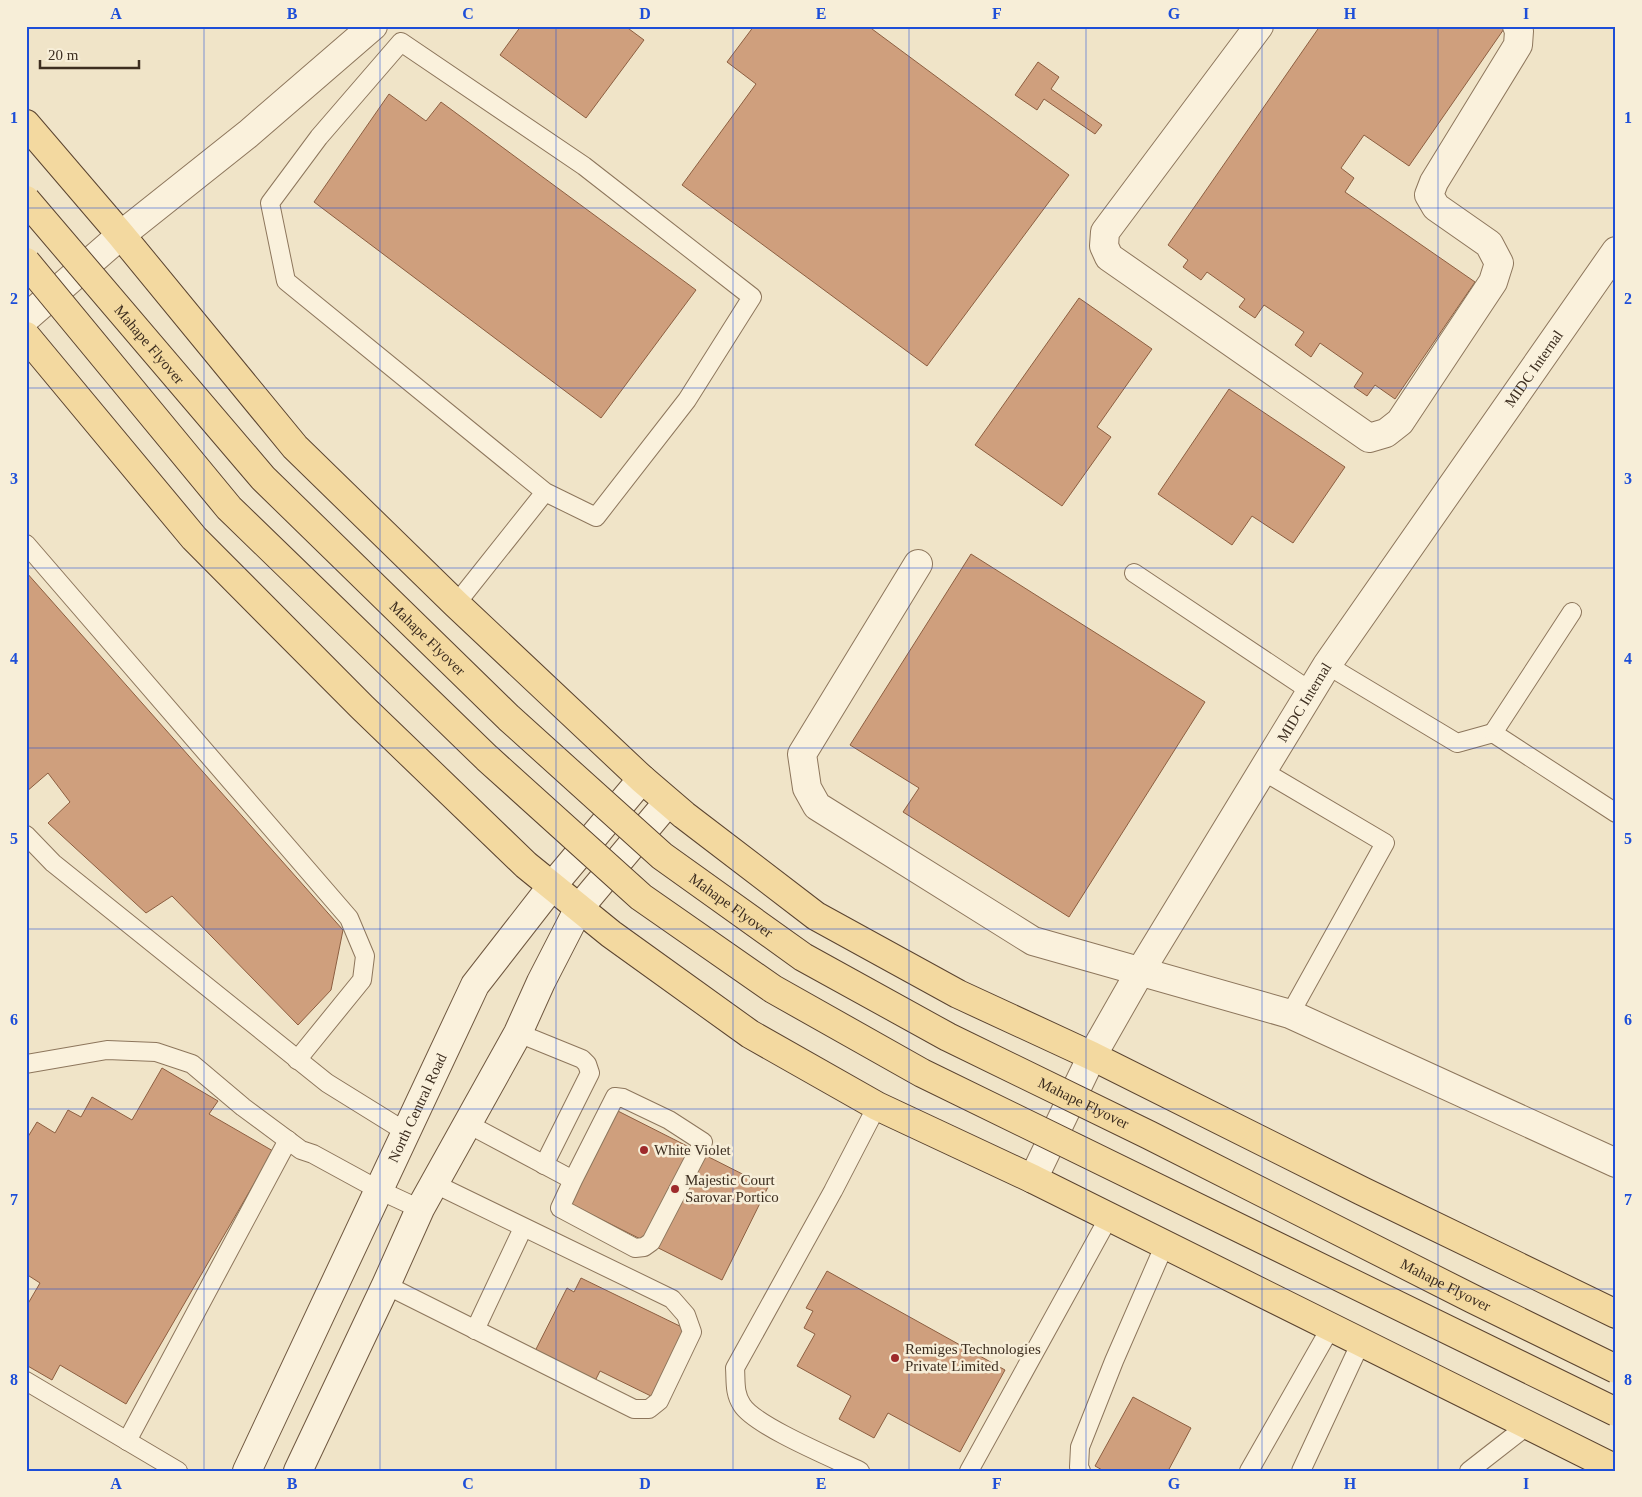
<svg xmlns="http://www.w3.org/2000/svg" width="1642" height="1497" font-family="Georgia,serif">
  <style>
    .building { fill: #cf9f7d; stroke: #8d5f41 }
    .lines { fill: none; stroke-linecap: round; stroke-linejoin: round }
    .service-casing { stroke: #8d765c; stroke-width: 20 }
    .minor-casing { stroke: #8d765c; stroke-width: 30 }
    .tertiary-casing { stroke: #8d765c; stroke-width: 30 }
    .secondary-casing { stroke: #6f573f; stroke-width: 30 }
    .primary-casing { stroke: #5b4430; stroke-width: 30 }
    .service { stroke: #faf1dc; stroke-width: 18 }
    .minor { stroke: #faf1dc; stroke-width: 28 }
    .tertiary { stroke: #faf1dc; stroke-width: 28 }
    .secondary { stroke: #faf1dc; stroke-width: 28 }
    .primary { stroke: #f3d9a0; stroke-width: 28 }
    .primary-bridge-casing { stroke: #5b4430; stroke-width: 30; stroke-linecap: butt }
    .primary-bridge { stroke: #f3d9a0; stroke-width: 28 }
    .grid { fill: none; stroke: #1d4ed8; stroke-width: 1; stroke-opacity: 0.55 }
    .poi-dot { fill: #9e2a2b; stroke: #f7eed8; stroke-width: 2 }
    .labels { text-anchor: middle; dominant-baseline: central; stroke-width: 5; stroke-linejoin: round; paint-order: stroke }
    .street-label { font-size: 15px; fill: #3d2e20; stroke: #f7eed8 }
    .poi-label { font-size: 15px; fill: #3d2e20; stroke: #f7eed8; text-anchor: start }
    .neatline { fill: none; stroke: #1d4ed8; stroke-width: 2 }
    .grid-label { font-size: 16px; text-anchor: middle; font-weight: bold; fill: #1d4ed8 }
  </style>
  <rect width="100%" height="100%" fill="#f0e4c8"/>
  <g class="building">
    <polygon points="521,26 625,26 644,40 586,118 500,55"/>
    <polygon points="754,26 868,26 1069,175 927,366 682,185 756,84 727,62"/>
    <polygon points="1320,26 1506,26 1409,166 1364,135 1341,168 1354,178 1345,192 1475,282 1395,399 1375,385 1367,396 1354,387 1363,373 1320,343 1311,357 1295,345 1304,332 1264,305 1255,318 1239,307 1245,299 1207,272 1201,280 1183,267 1188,260 1168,245"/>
    <polygon points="1038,62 1059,77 1051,89 1102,125 1095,134 1044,99 1037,110 1015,95"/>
    <polygon points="389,94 426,121 441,102 696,290 601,418 314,202"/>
    <polygon points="1079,298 1152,349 1097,427 1111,437 1062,506 975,445"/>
    <polygon points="1229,389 1345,467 1293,543 1252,516 1232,545 1158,494"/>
    <polygon points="971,554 1205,702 1069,917 903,812 919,788 850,745"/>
    <polygon points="26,572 343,930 331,990 298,1025 172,896 146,913 48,823 70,802 48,773 26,792"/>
    <polygon points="162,1068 218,1101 209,1114 273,1151 126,1404 60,1365 52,1380 26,1365 26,1307 40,1283 26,1274 26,1140 37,1122 55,1133 68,1110 81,1117 92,1097 132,1120"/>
    <polygon points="608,1106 768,1187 722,1280 561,1199"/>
    <polygon points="827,1271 1005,1370 960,1452 888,1413 874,1438 839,1419 851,1396 797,1366 815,1334 804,1328 813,1311 806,1308"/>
    <polygon points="581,1278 690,1331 657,1399 600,1371 590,1391 530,1361 567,1288 574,1292"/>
    <polygon points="1133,1397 1191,1428 1168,1471 1104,1471 1095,1466"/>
  </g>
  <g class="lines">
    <g class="service-casing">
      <g id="service">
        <polyline points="26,544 349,918 365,956 362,980 297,1060"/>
        <polyline points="1134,573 1312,692"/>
        <polyline points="456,604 545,492 596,517 687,400 752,297 584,166 401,42 319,137 270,203 286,281 545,492"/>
        <polyline points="1327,665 1457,743 1493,733 1616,813"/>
        <polyline points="1493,733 1572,612"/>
        <polyline points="1263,771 1385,843 1290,1014"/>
        <polyline points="26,835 53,863 327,1083 406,1132"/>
        <polyline points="518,1033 582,1059 587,1064 590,1073 544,1165"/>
        <polyline points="26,1064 107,1050 156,1052 192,1064 243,1107 301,1150 313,1154 379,1190 420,1209"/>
        <polyline points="468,1124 573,1180 560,1208 635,1248 644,1247 651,1242 703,1142 669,1120 623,1098 615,1097 573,1180"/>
        <polyline points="386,1285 634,1409 649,1409 659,1401 692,1332 686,1315 672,1299 435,1184"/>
        <polyline points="475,1330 523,1228"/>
        <polyline points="26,1381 178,1471"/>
        <polyline points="127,1441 288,1140"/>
        <path d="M860,1471C835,1459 755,1426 742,1405C734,1393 736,1381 735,1368L833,1191L877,1106"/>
        <polyline points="969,1471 1109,1217"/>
        <polyline points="1081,1471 1079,1467 1080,1447 1114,1361 1165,1244"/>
        <polyline points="1249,1471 1331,1327"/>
        <polyline points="1301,1471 1361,1342"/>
        <polyline points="1469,1471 1528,1425"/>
      </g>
    </g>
    <g class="minor-casing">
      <g id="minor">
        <polyline points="1259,26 1105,232 1104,246 1109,257 1369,438 1386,433 1400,422 1493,282 1499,263 1489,244 1436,207 1429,195 1434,182 1518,45 1519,31 1517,26"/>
        <polyline points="26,318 121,235 248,134 373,26"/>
        <polyline points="918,564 802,754 807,788 817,806 1033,941 1290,1014 1616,1163"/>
      </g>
    </g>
    <g class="tertiary-casing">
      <g id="tertiary">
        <path id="s1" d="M1033,1179L1092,1056L1141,970L1327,665L1616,251"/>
      </g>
    </g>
    <g class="secondary-casing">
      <g id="secondary">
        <path id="s2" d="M247,1471L475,985L552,886L642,779"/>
        <polyline points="298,1471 386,1285 420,1209 518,1033 541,982 579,908 668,802"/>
      </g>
    </g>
    <g class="primary-casing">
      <g id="primary">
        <polyline points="26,124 121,235 295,447 456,604 642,779 684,815 816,916 958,994 1092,1056 1362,1191 1616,1314"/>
        <polyline points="26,336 194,538 362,707 526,865 611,934 750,1034 877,1106 1033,1179 1616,1469"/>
      </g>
    </g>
    <use href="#service" class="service"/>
    <use href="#minor" class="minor"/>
    <use href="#tertiary" class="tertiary"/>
    <use href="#secondary" class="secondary"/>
    <use href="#primary" class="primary"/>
    <g class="primary-bridge-casing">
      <g id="primary-bridge">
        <path id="s3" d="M26,200L263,478L509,718L662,856L803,957L948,1037L1149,1135L1473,1299L1616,1369"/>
        <polyline points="26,262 229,508 487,758 641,897 773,989 922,1073 1616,1412"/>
      </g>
    </g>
    <use href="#primary-bridge" class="primary-bridge"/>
  </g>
  <path class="grid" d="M204,26V1471M380,26V1471M556,26V1471M733,26V1471M909,26V1471M1086,26V1471M1262,26V1471M1438,26V1471M26,208H1616M26,388H1616M26,568H1616M26,748H1616M26,929H1616M26,1109H1616M26,1289H1616"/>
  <g class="poi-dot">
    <circle cx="644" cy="1150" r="5"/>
    <circle cx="675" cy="1189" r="5"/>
    <circle cx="895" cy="1358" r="5"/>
  </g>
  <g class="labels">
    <g class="street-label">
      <text stroke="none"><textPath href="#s3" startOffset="190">Mahape Flyover</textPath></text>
      <text stroke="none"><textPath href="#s1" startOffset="954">MIDC Internal</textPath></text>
      <text stroke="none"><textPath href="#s3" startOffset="595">Mahape Flyover</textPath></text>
      <text stroke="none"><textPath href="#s1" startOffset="549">MIDC Internal</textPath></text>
      <text stroke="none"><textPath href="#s3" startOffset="1000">Mahape Flyover</textPath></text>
      <text stroke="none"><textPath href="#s3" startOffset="1405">Mahape Flyover</textPath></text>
      <text stroke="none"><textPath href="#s2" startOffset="401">North Central Road</textPath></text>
      <text stroke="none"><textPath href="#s3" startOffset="1810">Mahape Flyover</textPath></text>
    </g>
    <g class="poi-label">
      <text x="654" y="1150">White Violet</text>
      <text x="685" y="1180">Majestic Court<tspan x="685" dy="17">Sarovar Portico</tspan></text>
      <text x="905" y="1349">Remiges Technologies<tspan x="905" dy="17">Private Limited</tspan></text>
    </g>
  </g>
  <rect width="1642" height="1497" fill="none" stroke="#f7eed8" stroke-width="55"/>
  <path d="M40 60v8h99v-8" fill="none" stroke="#3d2e20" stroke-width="2.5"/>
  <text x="48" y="60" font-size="15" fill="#3d2e20" stroke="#f7eed8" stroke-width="4" paint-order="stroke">20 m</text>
  <rect x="28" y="28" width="1586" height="1442" class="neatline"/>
  <g class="grid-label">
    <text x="116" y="19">A</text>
    <text x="292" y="19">B</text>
    <text x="468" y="19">C</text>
    <text x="645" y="19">D</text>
    <text x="821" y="19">E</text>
    <text x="997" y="19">F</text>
    <text x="1174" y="19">G</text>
    <text x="1350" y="19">H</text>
    <text x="1526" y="19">I</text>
    <text x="14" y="123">1</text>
    <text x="1628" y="123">1</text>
    <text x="14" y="304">2</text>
    <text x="1628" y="304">2</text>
    <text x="14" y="484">3</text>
    <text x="1628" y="484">3</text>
    <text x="14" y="664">4</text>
    <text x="1628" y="664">4</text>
    <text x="14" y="844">5</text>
    <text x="1628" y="844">5</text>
    <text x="14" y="1025">6</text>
    <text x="1628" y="1025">6</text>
    <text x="14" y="1205">7</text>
    <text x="1628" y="1205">7</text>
    <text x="14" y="1385">8</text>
    <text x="1628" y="1385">8</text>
    <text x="116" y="1489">A</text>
    <text x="292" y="1489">B</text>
    <text x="468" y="1489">C</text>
    <text x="645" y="1489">D</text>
    <text x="821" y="1489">E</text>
    <text x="997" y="1489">F</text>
    <text x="1174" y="1489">G</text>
    <text x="1350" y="1489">H</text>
    <text x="1526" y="1489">I</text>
  </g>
</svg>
